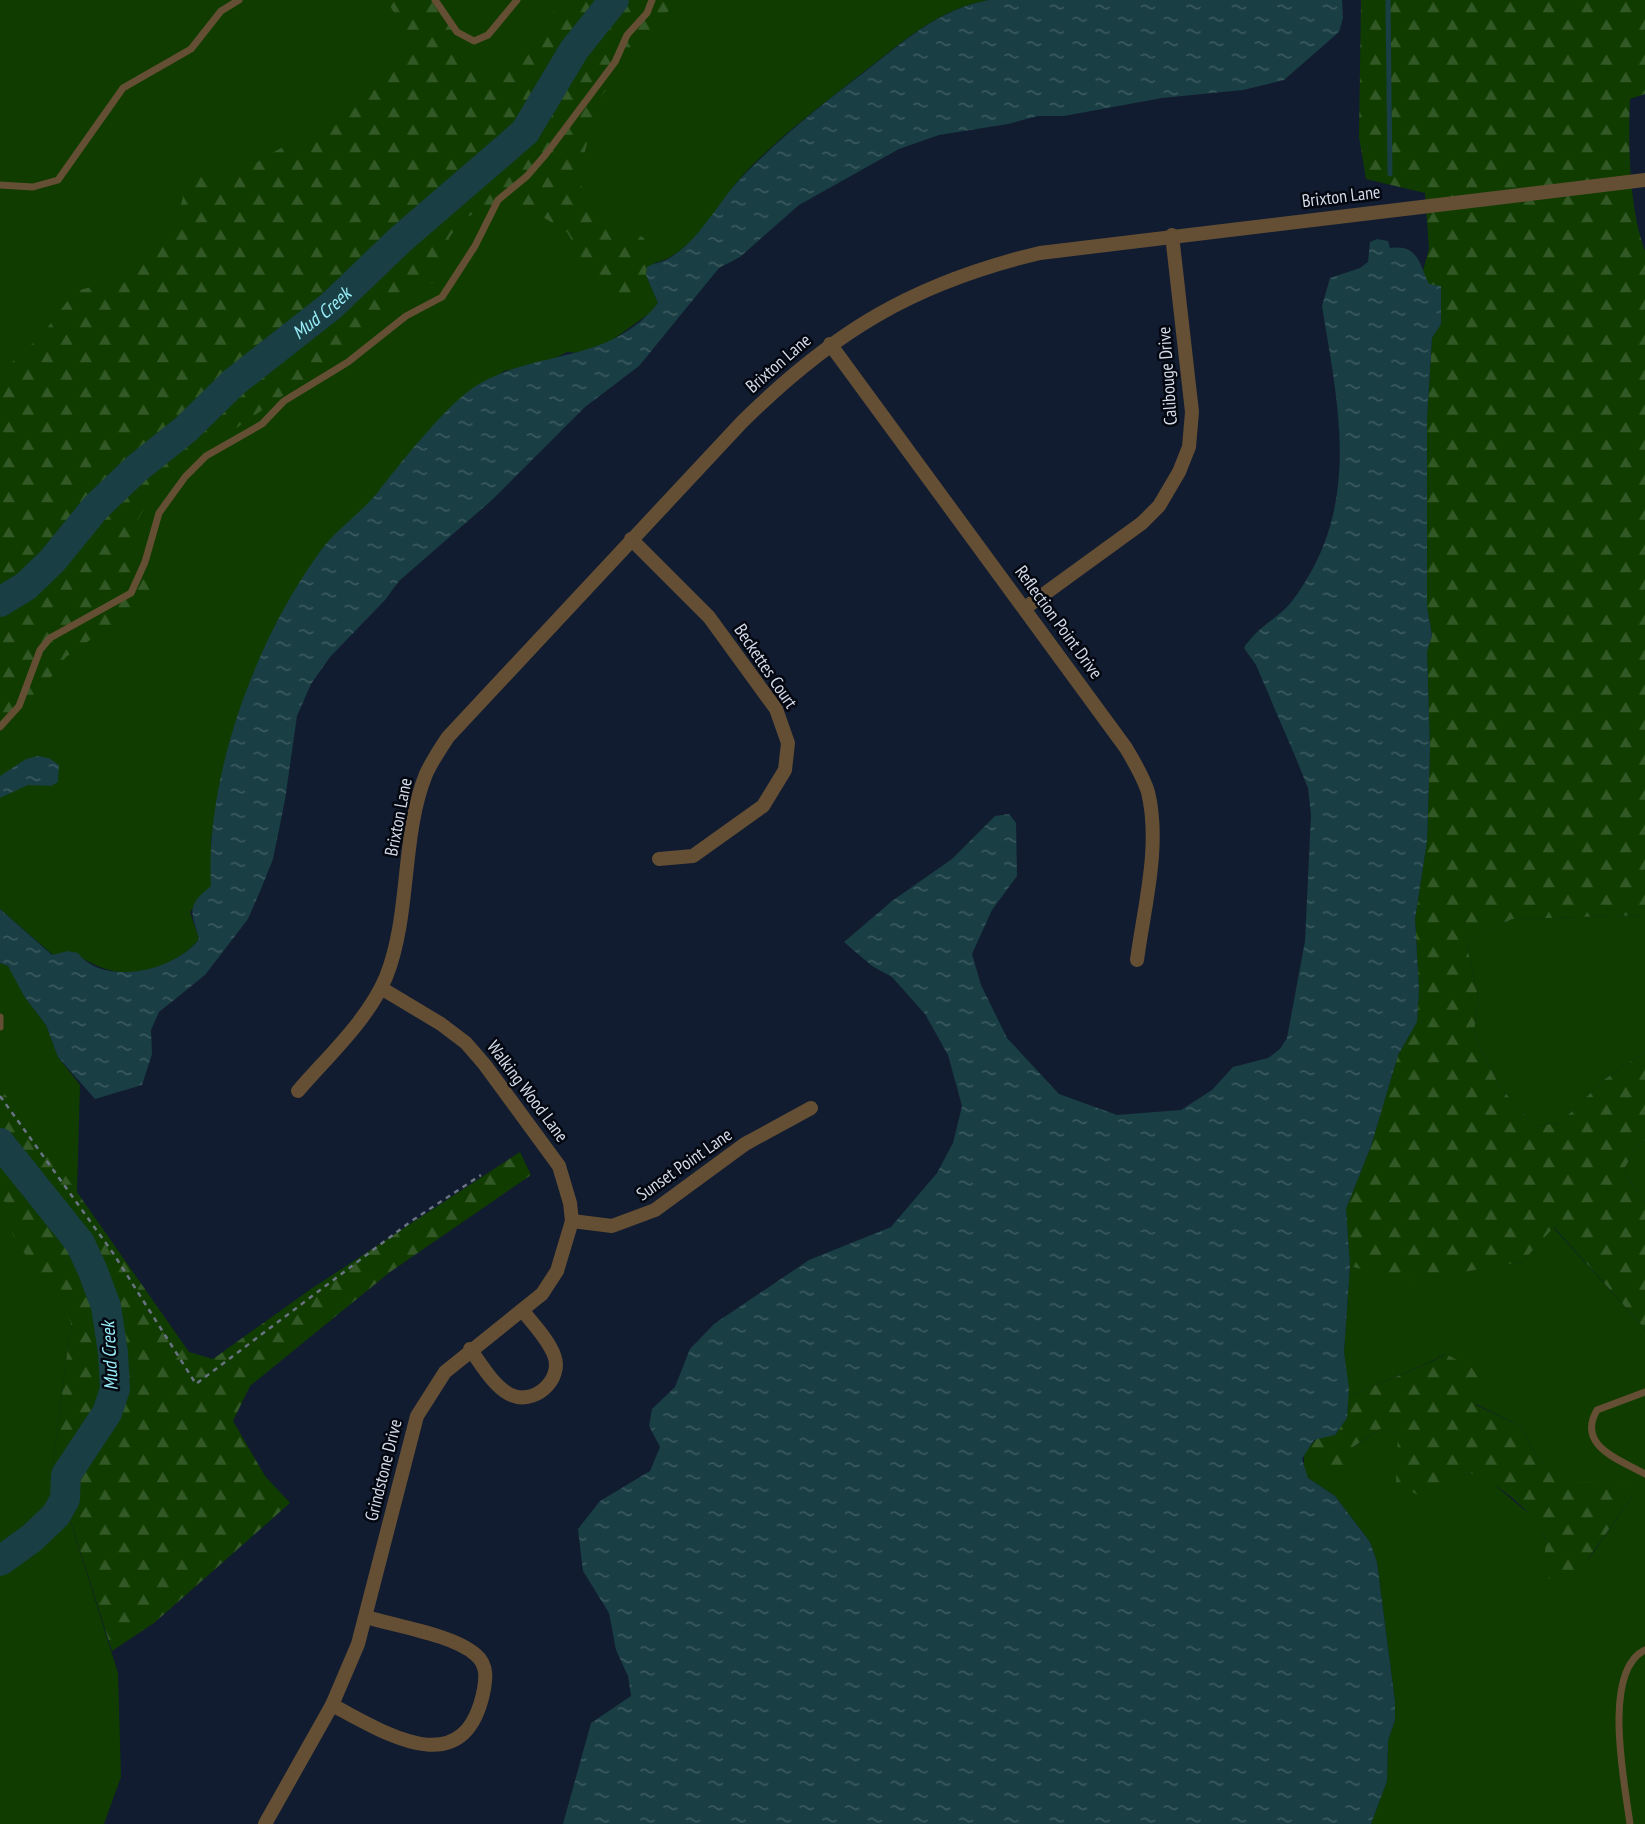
<svg xmlns="http://www.w3.org/2000/svg" width="1645" height="1824" font-family="'PT Sans Narrow',sans-serif">
  <style>
    .green { fill: #103c00 }
    .forest { fill: url(#forest-firs) }
    .water { fill: url(#water-ripples) }
    .lines { fill: none; stroke-linecap: round; stroke-linejoin: round }
    .stream { stroke: #193e43; stroke-width: 5 }
    .river { stroke: #193e43; stroke-width: 30 }
    .path { stroke: #697384; stroke-width: 2.5; stroke-dasharray: 5 5; stroke-linecap: butt }
    .service { stroke: #644f34; stroke-width: 7 }
    .minor { stroke: #644f34; stroke-width: 14 }
    .labels { text-anchor: middle; dominant-baseline: central; stroke-width: 5; stroke-linejoin: round; paint-order: stroke }
    .street-label { font-size: 18px; fill: #d3dbea; stroke: #03070f }
    .water-label { font-size: 19px; font-style: italic; fill: #98edf8; stroke: #03070f }
  </style>
  <defs>
    <pattern id="forest-firs" width="22" height="20" patternUnits="userSpaceOnUse" patternTransform="scale(1.75)"><rect width="22" height="20" fill="#103c00"/><path d="M5 1l3.5 6h-7zM16 11l3.5 6h-7z" fill="#325825"/></pattern>
    <pattern id="water-ripples" width="26" height="14" patternUnits="userSpaceOnUse" patternTransform="scale(1.75)"><rect width="26" height="14" fill="#193e43"/><path d="M2 4q2-2 4 0t4 0M15 11q2-2 4 0t4 0" fill="none" stroke="#3a595e"/></pattern>
  </defs>
  <rect width="100%" height="100%" fill="#111c30"/>
  <g class="green">
    <path d="M0,0H989C936,9 898,46 857,77C818,108 778,138 744,174C717,203 695,254 654,263L646,275L658,303L650,313L604,346L581,353L567,352L547,362L504,371L450,411L370,502L321,550L271,638L223,770L211,839V886L190,912L199,939C181,963 138,978 109,970C86,964 76,949 53,955L0,909Z"/>
    <polygon points="1645,915 1645,1052 1605,1079 1560,1123 1535,1126 1500,1087 1474,1035 1478,996 1466,942 1512,919"/>
    <polygon points="0,963 8,966 16,977 24,996 46,1025 58,1057 80,1085 74,1300 53,1465 118,1673 121,1777 104,1824 0,1824"/>
    <polygon points="1645,1140 1645,1202 1623,1171 1636,1148"/>
    <path d="M1553,1227L1645,1329V1824H1371L1387,1781L1388,1741L1395,1720V1702L1377,1562L1370,1542L1335,1496L1308,1478L1304,1472V1453L1321,1469L1380,1429L1398,1435L1399,1460L1425,1498L1470,1473L1485,1477L1539,1522L1546,1542L1596,1571L1588,1560L1634,1494V1483H1561L1536,1457L1522,1427L1476,1404L1445,1354C1414,1372 1380,1381 1348,1397L1344,1352L1350,1266L1404,1281L1522,1262Z"/>
  </g>
  <g class="forest">
    <path d="M386,0H443L462,60L486,85L564,0H677L599,99L584,155L572,174L607,220L644,238L649,257L654,263L647,267L646,275L654,295L633,303H616L594,281L567,232L525,206H507L464,217L449,238L448,257L436,282L388,297L382,318L285,394L159,482L136,523L130,546L134,567L154,570L161,588L138,614L97,635L66,657L0,747V373L42,335L75,291C112,283 150,268 171,234C177,223 180,208 183,197L172,173L225,176L245,169L368,97L396,64L410,37Z"/>
    <path d="M1361,0H1645V94L1630,99C1628,144 1629,208 1645,251V915L1512,919L1466,942L1478,996L1474,1035L1500,1087L1535,1126L1560,1123L1605,1079L1645,1052V1140L1636,1148L1623,1171L1645,1202V1329L1554,1227L1522,1262L1404,1282L1350,1266L1346,1209L1371,1146L1398,1055L1417,1022L1419,990L1415,919L1427,841L1430,749L1427,652L1432,635L1427,607V418L1432,338L1441,324L1423,271L1429,249L1425,193L1366,179L1359,137Z"/>
    <polygon points="0,1088 37,1135 189,1352 213,1359 311,1289 520,1152 531,1175 390,1272 250,1386 233,1421 265,1476 290,1503 154,1623 112,1651 53,1465 71,1323 56,1291 20,1248 12,1233 15,1210 0,1198"/>
    <path d="M1446,1354L1472,1368L1482,1384L1476,1405L1522,1427L1536,1457L1561,1482L1634,1483V1494L1588,1559L1596,1571L1561,1580L1540,1577C1542,1566 1547,1550 1545,1539C1539,1515 1493,1479 1470,1473L1425,1499L1396,1483L1398,1435L1380,1429L1353,1447L1343,1468L1321,1469L1304,1453L1319,1436L1335,1435L1347,1418L1348,1397C1380,1381 1415,1372 1446,1354Z"/>
  </g>
  <g class="water">
    <path d="M989,0H1342L1343,18L1339,32L1284,80L1243,90L1162,98L1064,116H1038L1008,124L939,135L899,149L799,205L740,257L719,268L639,366L585,407L492,500L399,581L385,600L330,657L311,684L297,716L285,800L273,859L261,889L248,919L205,975L159,1012L151,1030L152,1054L142,1085L95,1099L58,1057L46,1025L24,996L8,966L0,963V909L52,955L68,951L78,953C104,988 177,970 199,939C191,910 186,906 211,886C205,777 255,641 319,553C335,530 360,514 378,492C400,464 449,401 479,384C539,349 610,364 658,303L646,275L647,267C653,263 660,263 666,260C701,241 718,200 745,174C781,137 821,105 862,74C902,43 938,9 989,0Z"/>
    <path d="M1377,239L1388,241L1390,248C1418,244 1419,263 1429,284L1441,286V324L1432,338L1427,418V607L1432,635L1427,652L1430,749L1427,841L1415,919L1419,990L1417,1022L1398,1055L1371,1146L1346,1209L1350,1266L1344,1352L1349,1388L1347,1418L1335,1435L1314,1440L1302,1459L1308,1478L1335,1496L1370,1542L1377,1562L1395,1702V1720L1388,1741L1387,1781L1371,1824H563L591,1723L631,1696L628,1676L616,1650L609,1613L583,1571L578,1529L600,1501L650,1471L660,1447L649,1426L652,1409L675,1387L690,1349L714,1324L809,1260L891,1227L937,1173L953,1143L962,1106L948,1055L925,1014L892,977L872,966L844,942L892,901L952,859L995,816L1009,814L1016,823L1017,876L992,910L972,954L981,985L1007,1038L1059,1094L1117,1115L1181,1110L1212,1090L1233,1067L1268,1058L1280,1049L1287,1038L1305,941L1311,815L1308,788L1295,756L1256,665L1244,648C1255,630 1271,622 1286,608C1294,600 1302,587 1308,577C1359,491 1337,399 1322,306L1330,278L1360,268L1368,262L1370,242Z"/>
    <polygon points="38,756 49,758 59,765 58,782 51,786 28,785 0,798 0,776 26,759"/>
  </g>
  <g class="lines">
    <polyline class="stream" points="1388,0 1390,174"/>
    <g class="river">
      <path id="s1" d="M0,602L26,586L52,561L96,507L136,469L186,429L234,382L331,306L401,239L525,132L574,50L614,0"/>
      <polyline points="0,1143 80,1243 92,1269 106,1306 113,1353 115,1389 107,1413 66,1475 65,1499 56,1515 32,1538 0,1561"/>
    </g>
    <polyline class="path" points="0,1096 113,1253 196,1384 410,1222 481,1175"/>
    <g class="service">
      <polyline points="435,0 457,32 474,41 488,35 517,0"/>
      <polyline points="0,185 33,187 58,180 123,88 191,49 221,11 239,0"/>
      <polyline points="0,727 19,706 40,650 50,638 131,593 145,562 159,513 185,477 206,456 262,424 284,401 348,362 406,316 442,297 475,246 498,200 527,176 546,154 615,62 627,35 647,13 652,0"/>
      <polyline points="0,1017 0,1027"/>
      <path d="M1645,1392L1597,1410C1576,1446 1620,1460 1645,1474"/>
      <path d="M1630,1824C1625,1785 1601,1671 1645,1650"/>
    </g>
    <g class="minor">
      <path d="M830,344L1126,748C1134,762 1143,776 1148,792C1161,846 1144,907 1137,960"/>
      <polyline points="631,539 709,617 776,709 788,743 785,770 763,806 693,856 659,859"/>
      <polyline points="1025,608 1142,523 1159,506 1179,472 1189,447 1192,412 1172,235"/>
      <path d="M298,1091C328,1056 368,1020 386,977C411,915 401,835 426,774C432,761 440,749 448,737L742,422C834,331 914,283 1040,253L1645,180"/>
      <polyline points="572,1221 612,1226 655,1210 745,1144 811,1108"/>
      <path d="M470,1349C481,1364 493,1385 509,1394C533,1407 564,1380 554,1355C548,1339 533,1324 523,1311"/>
      <path d="M332,1705C381,1730 462,1786 483,1694C486,1680 488,1665 476,1655C454,1635 396,1626 366,1617"/>
      <polyline points="265,1824 332,1705 358,1644 417,1416 445,1372 542,1294 557,1271 572,1221 570,1203 559,1166 485,1065 466,1043 441,1024 381,988"/>
    </g>
  </g>
  <g class="labels">
    <g class="street-label">
      <text transform="translate(1341 196) rotate(-7)">Brixton Lane</text>
      <text transform="translate(778 363) rotate(-41)">Brixton Lane</text>
      <text transform="translate(1167 376) rotate(-94)">Calibouge Drive</text>
      <text transform="translate(1059 622) rotate(54)">Reflection Point Drive</text>
      <text transform="translate(766 666) rotate(56)">Beckettes Court</text>
      <text transform="translate(398 817) rotate(-79)">Brixton Lane</text>
      <text transform="translate(528 1091) rotate(53)">Walking Wood Lane</text>
      <text transform="translate(684 1164) rotate(-35)">Sunset Point Lane</text>
      <text transform="translate(383 1470) rotate(-76)">Grindstone Drive</text>
    </g>
    <g class="water-label">
      <text stroke="none"><textPath href="#s1" startOffset="434">Mud Creek</textPath></text>
      <text transform="translate(109 1356) rotate(-93)">Mud Creek</text>
    </g>
  </g>
</svg>
